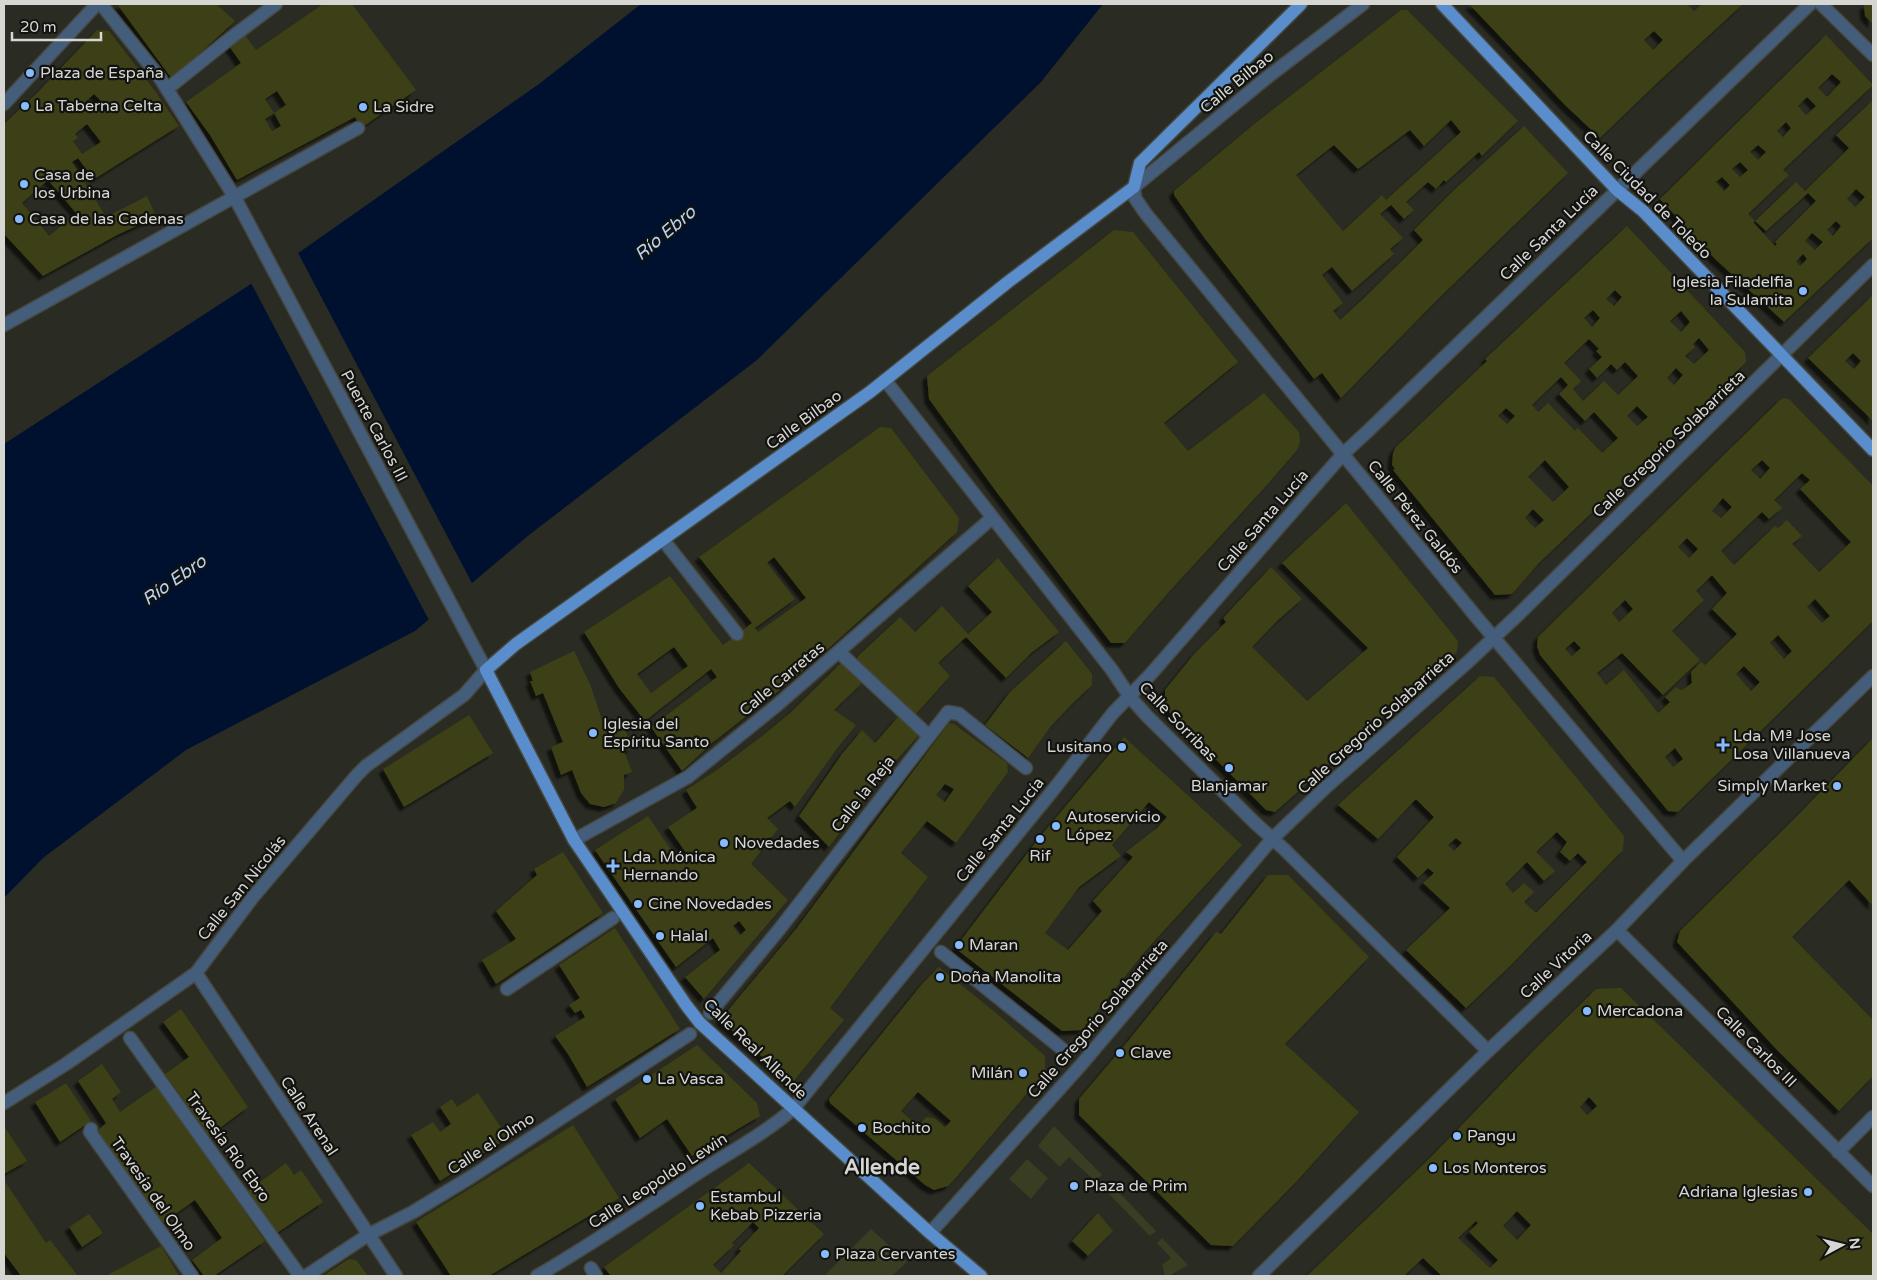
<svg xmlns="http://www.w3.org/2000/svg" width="1877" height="1280" font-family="'Varela Round',sans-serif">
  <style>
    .green { fill: #393d21 }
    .water { fill: #00112f }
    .pier { fill: #2a2b23 }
    .building { fill: #3c4112; fill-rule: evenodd; filter: url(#shadow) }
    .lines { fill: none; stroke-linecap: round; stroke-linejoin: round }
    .minor-casing { stroke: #46473f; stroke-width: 15 }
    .major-casing { stroke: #46473f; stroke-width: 15 }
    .minor { stroke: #445d7b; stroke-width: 12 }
    .major { stroke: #5a8dcb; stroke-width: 12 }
    .poi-dot { fill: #87bbfb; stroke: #121310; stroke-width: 2 }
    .labels { text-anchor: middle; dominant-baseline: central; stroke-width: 4.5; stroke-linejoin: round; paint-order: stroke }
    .poi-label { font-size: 16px; fill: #d6d7d2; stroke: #121310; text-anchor: start }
    .street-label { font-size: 16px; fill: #d6d7d2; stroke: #121310 }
    .water-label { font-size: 18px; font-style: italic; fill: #b7d4f8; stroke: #121310 }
    .district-label { font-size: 21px; font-weight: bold; fill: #d6d7d2; stroke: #121310 }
  </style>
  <defs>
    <filter id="shadow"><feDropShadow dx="-4.5" dy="4.5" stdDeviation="1" flood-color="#0009"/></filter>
  </defs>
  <rect width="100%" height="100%" fill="#2a2b23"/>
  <g class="green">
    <polygon points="1054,1126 1102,1175 1095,1181 1069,1157 1060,1167 1038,1146"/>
    <polygon points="1027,1159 1048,1178 1031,1199 1009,1179"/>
    <polygon points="1110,1183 1156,1231 1150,1236 1104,1189"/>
    <polygon points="871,1229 907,1262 892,1276 828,1276 826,1274"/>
    <polygon points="1162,1238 1188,1265 1169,1276 1165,1276 1162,1265 1171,1258 1157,1243"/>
  </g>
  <polygon class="water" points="641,4 1103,4 1041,82 757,360 529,535 415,631 186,750 43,858 4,898 4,444 294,256 539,84"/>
  <polygon class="pier" points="297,251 473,585 430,622 250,281"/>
  <g class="building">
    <polygon points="117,4 216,4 235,21 172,79"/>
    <path d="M323,4H352L416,90L361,128L355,117L237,180L210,135L186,102L241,63L229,46L244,34L256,50ZM277,91L286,105L274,113L265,99ZM274,113L281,126L272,131L265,119Z"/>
    <path d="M1469,4H1687L1694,11L1702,4H1743L1657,83L1600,138L1565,105ZM1654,31L1663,40L1653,50L1644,40Z"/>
    <polygon points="1866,4 1873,4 1873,24 1865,16 1864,6"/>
    <path d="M1401,10H1407L1518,121L1482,156L1479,152L1446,182L1444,180L1436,189L1428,182L1406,202L1414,210L1404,219L1391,205L1380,214L1403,238L1390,249L1394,254L1352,291L1332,267L1322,275L1343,303L1333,311L1340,320L1361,301L1423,240L1414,230L1454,190L1524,126L1568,173L1437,300L1341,398L1322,373L1314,379L1203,236L1174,195V191L1253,125ZM1451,120L1461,132L1386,200L1382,195L1343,231L1296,175L1334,145L1358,169L1410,130L1424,146Z"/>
    <path d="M97,30L109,31L155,91L179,126L96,178L92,172L89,173L78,158L72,162L106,217L147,196L156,217L117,235L43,276L4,234V124L38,92ZM94,94L103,103L93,112L84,103ZM87,124L101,142L82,154L73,141L78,138L75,134ZM48,180L76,213L49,236L22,203Z"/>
    <path d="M1826,35L1873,85L1783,170L1789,175L1748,214L1755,221L1753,222L1775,246L1777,244L1775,242L1816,201L1808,193L1766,231L1755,221L1796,182L1805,191L1849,148L1836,135L1873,100V238L1784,322L1715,259L1660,199ZM1832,74L1841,82L1827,97L1818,88ZM1807,97L1816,106L1806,115L1798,106ZM1786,122L1791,128L1783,137L1777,131ZM1758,145L1766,152L1758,160L1750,152ZM1740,162L1748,170L1740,177L1732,169ZM1722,177L1730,185L1724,191L1716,182ZM1856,189L1865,197L1855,207L1847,199ZM1836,221L1841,226L1833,236L1827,230ZM1812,233L1823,242L1815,250L1805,241ZM1803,254L1807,259L1800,266L1796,262Z"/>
    <path d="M1627,226L1745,352L1746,362L1684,425L1539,563L1512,594L1495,595L1393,470L1395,469L1392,465L1393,453L1396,447L1487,361L1485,359ZM1615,290L1622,297L1614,306L1606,299ZM1593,310L1600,318L1592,327L1584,318ZM1681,311L1690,322L1681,332L1670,321ZM1699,338L1709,350L1694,364L1685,356L1695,347L1693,344ZM1589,339L1599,349L1596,351L1602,357L1589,369L1597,378L1611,364L1617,370L1625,362L1638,376L1618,395L1604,381L1583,401L1573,389L1581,381L1564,363ZM1676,368L1683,375L1674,385L1667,378ZM1561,377L1568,385L1559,394L1585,421L1594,412L1618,438L1602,453L1578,428L1575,431L1548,403L1538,412L1532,405ZM1637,406L1648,417L1637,426L1627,416ZM1506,408L1515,416L1507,424L1498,416ZM1545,460L1569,487L1553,502L1528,477ZM1533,509L1544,520L1535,528L1525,518Z"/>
    <polygon points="1114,230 1133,232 1238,362 1164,423 1188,451 1264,393 1299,432 1300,442 1297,450 1267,485 1167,594 1125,643 1111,643 995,490 929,399 927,376"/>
    <path d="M1873,295V421L1808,358ZM1853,353L1861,361L1854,369L1845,361Z"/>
    <path d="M1784,398L1789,399L1873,486V621L1678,812L1668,811L1540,655L1537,646L1538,637L1780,400ZM1762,460L1770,468L1760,479L1751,470ZM1802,473L1810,480L1800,489L1851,542L1819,572L1792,544L1802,536L1787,520L1778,528L1775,526L1734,565L1721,551L1762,512L1769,519L1782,508L1774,500ZM1723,498L1732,507L1721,518L1712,511ZM1687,538L1698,549L1689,558L1678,547ZM1712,575L1727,593L1712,609L1737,634L1705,665L1701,662L1691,672L1692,683L1682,690L1678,689L1676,687L1665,697L1670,702L1658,713L1624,670L1606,685L1597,673L1622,653L1663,695L1700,660L1672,631L1704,600L1696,591ZM1815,599L1830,616L1822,623L1807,607ZM1625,600L1633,609L1619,622L1612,613ZM1778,635L1792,651L1784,659L1770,643ZM1574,641L1581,648L1572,656L1565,649ZM1744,666L1760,682L1751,691L1736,674ZM1675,748L1683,759L1673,767L1665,757Z"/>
    <path d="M880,427L891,428L959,518L957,532L829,648L785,686L712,743L682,771L651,727L717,677L711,669L645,721L619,688L584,632L670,576L723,645L752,623L699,557ZM774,557L806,598L758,632L755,628L795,599L767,563ZM674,647L688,666L651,693L637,674Z"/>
    <polygon points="1346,503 1458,641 1457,652 1275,812 1266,810 1165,708 1165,690 1194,654 1226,622 1223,618 1271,567 1302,599 1277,621 1252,647 1307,701 1368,648 1282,563"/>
    <polygon points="998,558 1059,632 1031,653 1006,678 966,637 938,663 950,676 915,715 858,663 857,657 900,617 915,632 942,606 968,634 992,612 968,586"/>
    <polygon points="1066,641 1092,674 1092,685 1072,704 1051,726 1028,758 985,725 1010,692"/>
    <polygon points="574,651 590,684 603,723 620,716 632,748 624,751 632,772 624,775 624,790 616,803 604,807 590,804 581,793 572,770 561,775 551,747 563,742 543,693 536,696 530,681 533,681 530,672"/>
    <path d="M841,663L862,683L834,710L856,725L836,750L795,807L790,801L767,818L778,829L751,864L788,900L704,999L685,977L720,950L713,938L676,967L595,850L648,816L680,863L689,857L668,827L697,808L686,790L717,770L762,736L789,714ZM739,921L746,930L740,935L733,926Z"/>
    <path d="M1480,676L1494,677L1624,836L1623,850L1509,967L1466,1008L1406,950L1450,908L1423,883L1434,873L1428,868L1418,878L1397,857L1434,817L1416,799L1378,839L1338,805ZM1557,832L1567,842L1560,852L1570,861L1578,853L1587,862L1536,913L1524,902L1534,892L1524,883L1513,893L1505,884L1527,862L1544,881L1555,871L1536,852ZM1456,838L1462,843L1454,851L1448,845Z"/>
    <polygon points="469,715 493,753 404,807 383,769"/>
    <polygon points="899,716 920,734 876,783 829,847 799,816 842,754 862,730 875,743"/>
    <path d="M949,723L954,724L1007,763L1008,772L956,843L927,821L901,853L928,877L830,1008L844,1020L792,1083L720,1020L796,929ZM945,784L954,789L945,802L936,795Z"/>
    <path d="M1124,737L1242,845L1147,949L1082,1030L1062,1031L955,948L1038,839ZM1149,802L1167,817L1157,828L1126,852L1133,857L1093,901L1102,911L1068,950L1045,933L1079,887L1121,856L1112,845Z"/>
    <polygon points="1873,738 1873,906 1849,880 1792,937 1873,1020 1873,1076 1839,1111 1778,1051 1677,942 1680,931 1793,820"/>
    <polygon points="563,852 603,913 496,984 482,960 516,939 496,911 537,875 534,869"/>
    <polygon points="1268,875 1288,875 1369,957 1285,1044 1359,1112 1296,1182 1233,1246 1211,1245 1079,1115 1079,1099 1128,1041 1216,932 1221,934"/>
    <polygon points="615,928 680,1029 587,1087 568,1054 555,1036 585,1017 581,1010 575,1013 569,1005 580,998 559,965"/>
    <path d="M939,967L996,1013L1045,1056V1072L953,1181L948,1186L934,1190L925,1185L830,1103L829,1099L922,984ZM918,1092L951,1121L945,1127L934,1118L926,1117L921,1123L925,1127L922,1130L901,1111Z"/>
    <path d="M1621,988L1873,1234V1276H1442L1423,1258L1404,1276H1307L1431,1157L1536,1048L1596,989ZM1589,1097L1597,1106L1587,1115L1580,1107ZM1517,1211L1531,1225L1517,1240L1503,1226ZM1476,1221L1478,1223L1469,1232L1498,1260L1490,1268L1458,1238Z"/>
    <polygon points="181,1009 248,1107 209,1136 165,1074 189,1057 163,1022"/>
    <polygon points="697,1045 757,1103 760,1116 692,1156 667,1119 640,1138 615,1099"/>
    <polygon points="102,1064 121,1092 112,1099 120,1112 157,1086 265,1241 214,1276 204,1276 192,1260 222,1238 195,1200 163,1223 97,1131 106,1123 78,1081"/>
    <polygon points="66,1083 91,1121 60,1142 35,1102"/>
    <polygon points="478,1093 508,1138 440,1181 411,1135 433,1122 440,1132 451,1124 440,1107 452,1099 457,1107"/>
    <polygon points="573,1125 619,1198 489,1276 451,1276 416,1222"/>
    <polygon points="4,1126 27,1161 4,1174"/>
    <polygon points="286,1163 294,1175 301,1170 323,1202 277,1233 256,1202 254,1204 246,1192"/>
    <path d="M749,1163L824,1234L782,1276H611L604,1267ZM753,1222L759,1228L739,1249L741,1251L721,1273L713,1265L734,1245L732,1243Z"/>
    <polygon points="4,1180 46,1243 50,1240 78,1276 21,1276 4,1253"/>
    <polygon points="1098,1213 1113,1231 1088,1256 1072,1241"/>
    <polygon points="89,1214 103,1233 82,1247 69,1227"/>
    <polygon points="161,1246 178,1274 176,1276 106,1276"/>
    <polygon points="349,1259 356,1260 368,1276 323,1276"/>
  </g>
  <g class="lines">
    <g class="minor-casing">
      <g id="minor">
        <polyline points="1363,4 1269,76 1134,187 1135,198 1146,214 1478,619 1683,861"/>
        <polyline points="1821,4 1873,55"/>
        <polyline points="167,89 232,37 276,4"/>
        <polyline points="4,104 97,4"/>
        <polyline points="4,325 358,128"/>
        <polyline points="885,380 1112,670 1130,697 1147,716 1254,822 1285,850 1488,1051"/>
        <polyline points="664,541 737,634"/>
        <polyline points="839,652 929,736"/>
        <polyline points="574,840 688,777 776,706 992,518"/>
        <polyline points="1617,930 1873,1186"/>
        <polyline points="941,952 1066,1052"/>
        <polyline points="196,973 396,1276"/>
        <polyline points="507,989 613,918"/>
        <polyline points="710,1013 778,931 948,712 959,714 1026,768"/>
        <polyline points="130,1038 300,1276"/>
        <polyline points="4,1103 66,1064 196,973 253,897 357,775 366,766 464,695 486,670 234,196 160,78 101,4"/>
        <polyline points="91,1129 90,1132 192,1276"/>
        <polyline points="1838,1152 1873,1117"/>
        <polyline points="930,1233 1081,1065 1272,839 1325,788 1469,661 1519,614 1873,265"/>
        <polyline points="591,1268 596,1276"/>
        <polyline points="306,1276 368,1235 413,1212 471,1177 690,1034"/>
        <path d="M537,1276C592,1244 645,1208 698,1173C730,1152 764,1134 793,1109L1054,789L1113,713L1150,675L1343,454L1369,430L1810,4"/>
        <polyline points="1259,1276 1488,1051 1617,930 1683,861 1873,676"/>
      </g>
    </g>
    <g class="major-casing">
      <g id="major">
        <polyline points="1442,4 1617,190 1643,211 1873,450"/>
        <polyline points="981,1276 930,1233 700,1023 686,1005 574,840 486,670 516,644 870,392 1008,282 1134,187 1140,163 1301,4"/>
      </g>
    </g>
    <use href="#minor" class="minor"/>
    <use href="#major" class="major"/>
  </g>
  <g class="poi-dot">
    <circle cx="30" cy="73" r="5"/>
    <circle cx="25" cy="106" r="5"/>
    <circle cx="363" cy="107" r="5"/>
    <circle cx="24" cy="184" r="5"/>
    <circle cx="19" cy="219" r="5"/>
    <circle cx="1803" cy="291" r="5"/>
    <circle cx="593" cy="733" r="5"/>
    <path d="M1720.5 737.5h5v5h5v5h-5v5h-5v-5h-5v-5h5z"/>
    <circle cx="1122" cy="747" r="5"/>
    <circle cx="1229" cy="768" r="5"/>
    <circle cx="1837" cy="786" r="5"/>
    <circle cx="1056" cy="826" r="5"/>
    <circle cx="1040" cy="839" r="5"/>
    <circle cx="724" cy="843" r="5"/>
    <path d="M610.5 858.5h5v5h5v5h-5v5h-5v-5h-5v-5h5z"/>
    <circle cx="638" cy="904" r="5"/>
    <circle cx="660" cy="936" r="5"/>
    <circle cx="959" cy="945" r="5"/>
    <circle cx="940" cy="977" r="5"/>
    <circle cx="1587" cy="1011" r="5"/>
    <circle cx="1120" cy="1053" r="5"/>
    <circle cx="1023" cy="1073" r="5"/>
    <circle cx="647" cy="1079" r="5"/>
    <circle cx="862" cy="1128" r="5"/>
    <circle cx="1457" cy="1136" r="5"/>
    <circle cx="1433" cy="1168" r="5"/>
    <circle cx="1074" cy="1186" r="5"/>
    <circle cx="1808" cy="1192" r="5"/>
    <circle cx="700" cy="1206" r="5"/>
    <circle cx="825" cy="1254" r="5"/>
  </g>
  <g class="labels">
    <g class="poi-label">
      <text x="40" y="73">Plaza de España</text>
      <text x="35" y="106">La Taberna Celta</text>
      <text x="373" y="107">La Sidre</text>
      <text x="34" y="175">Casa de<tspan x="34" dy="18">los Urbina</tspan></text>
      <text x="29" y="219">Casa de las Cadenas</text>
      <text x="1793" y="282" text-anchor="end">Iglesia Filadelfia<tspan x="1793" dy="18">la Sulamita</tspan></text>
      <text x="603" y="724">Iglesia del<tspan x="603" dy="18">Espíritu Santo</tspan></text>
      <text x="1733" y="736">Lda. Mª Jose<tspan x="1733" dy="18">Losa Villanueva</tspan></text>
      <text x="1112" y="747" text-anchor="end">Lusitano</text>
      <text x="1229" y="786" text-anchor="middle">Blanjamar</text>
      <text x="1827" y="786" text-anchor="end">Simply Market</text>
      <text x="1066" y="817">Autoservicio<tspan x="1066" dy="18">López</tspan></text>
      <text x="734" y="843">Novedades</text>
      <text x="1040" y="856" text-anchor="middle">Rif</text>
      <text x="623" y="857">Lda. Mónica<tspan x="623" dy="18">Hernando</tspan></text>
      <text x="648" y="904">Cine Novedades</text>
      <text x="670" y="936">Halal</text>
      <text x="969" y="945">Maran</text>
      <text x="950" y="977">Doña Manolita</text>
      <text x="1597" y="1011">Mercadona</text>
      <text x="1130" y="1053">Clave</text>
      <text x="1013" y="1073" text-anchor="end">Milán</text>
      <text x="657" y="1079">La Vasca</text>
      <text x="872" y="1128">Bochito</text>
      <text x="1467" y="1136">Pangu</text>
      <text x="1443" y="1168">Los Monteros</text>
      <text x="1084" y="1186">Plaza de Prim</text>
      <text x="1798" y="1192" text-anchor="end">Adriana Iglesias</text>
      <text x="710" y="1197">Estambul<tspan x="710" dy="18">Kebab Pizzeria</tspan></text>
      <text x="835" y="1254">Plaza Cervantes</text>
    </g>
    <g class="street-label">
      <text transform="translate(1237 82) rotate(-39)">Calle Bilbao</text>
      <text transform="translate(1647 195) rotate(45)">Calle Ciudad de Toledo</text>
      <text transform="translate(1549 233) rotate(-44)">Calle Santa Lucía</text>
      <text transform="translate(804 420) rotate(-36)">Calle Bilbao</text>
      <text transform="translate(374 426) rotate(62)">Puente Carlos III</text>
      <text transform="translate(1669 444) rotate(-44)">Calle Gregorio Solabarrieta</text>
      <text transform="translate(1415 517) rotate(51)">Calle Pérez Galdós</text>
      <text transform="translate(1263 521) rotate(-49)">Calle Santa Lucía</text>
      <text transform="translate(782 679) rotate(-40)">Calle Carretas</text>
      <text transform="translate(1178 722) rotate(46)">Calle Sorribas</text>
      <text transform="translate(1376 723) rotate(-42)">Calle Gregorio Solabarrieta</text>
      <text transform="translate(863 794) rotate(-52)">Calle la Reja</text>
      <text transform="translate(1000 830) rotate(-51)">Calle Santa Lucía</text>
      <text transform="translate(242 888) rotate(-51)">Calle San Nicolás</text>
      <text transform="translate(1556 965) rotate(-43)">Calle Vitoria</text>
      <text transform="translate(1098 1019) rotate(-49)">Calle Gregorio Solabarrieta</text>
      <text transform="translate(1756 1047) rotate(45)">Calle Carlos III</text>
      <text transform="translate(755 1049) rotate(44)">Calle Real Allende</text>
      <text transform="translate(309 1116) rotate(57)">Calle Arenal</text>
      <text transform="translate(491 1144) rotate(-33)">Calle el Olmo</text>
      <text transform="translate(228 1147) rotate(54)">Travesía Río Ebro</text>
      <text transform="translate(658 1181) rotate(-33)">Calle Leopoldo Lewin</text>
      <text transform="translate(153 1194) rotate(55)">Travesía del Olmo</text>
    </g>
    <g class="water-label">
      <text transform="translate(665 233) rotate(-40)">Río Ebro</text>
      <text transform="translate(174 580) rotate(-35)">Río Ebro</text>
    </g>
    <g class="district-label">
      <text x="882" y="1167">Allende</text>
    </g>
  </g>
  <rect width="1877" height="1280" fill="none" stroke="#d6d7d2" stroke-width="10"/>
  <g transform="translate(1842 1245) rotate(83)" stroke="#121310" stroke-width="4" paint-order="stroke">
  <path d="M0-4L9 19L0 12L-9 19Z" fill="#d6d7d2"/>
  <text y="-8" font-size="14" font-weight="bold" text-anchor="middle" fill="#d6d7d2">N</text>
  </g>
  <path d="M12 32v8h89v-8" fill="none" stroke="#d6d7d2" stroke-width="2.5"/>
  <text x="20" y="32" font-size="15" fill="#d6d7d2" stroke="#121310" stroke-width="4" paint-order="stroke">20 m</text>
</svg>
